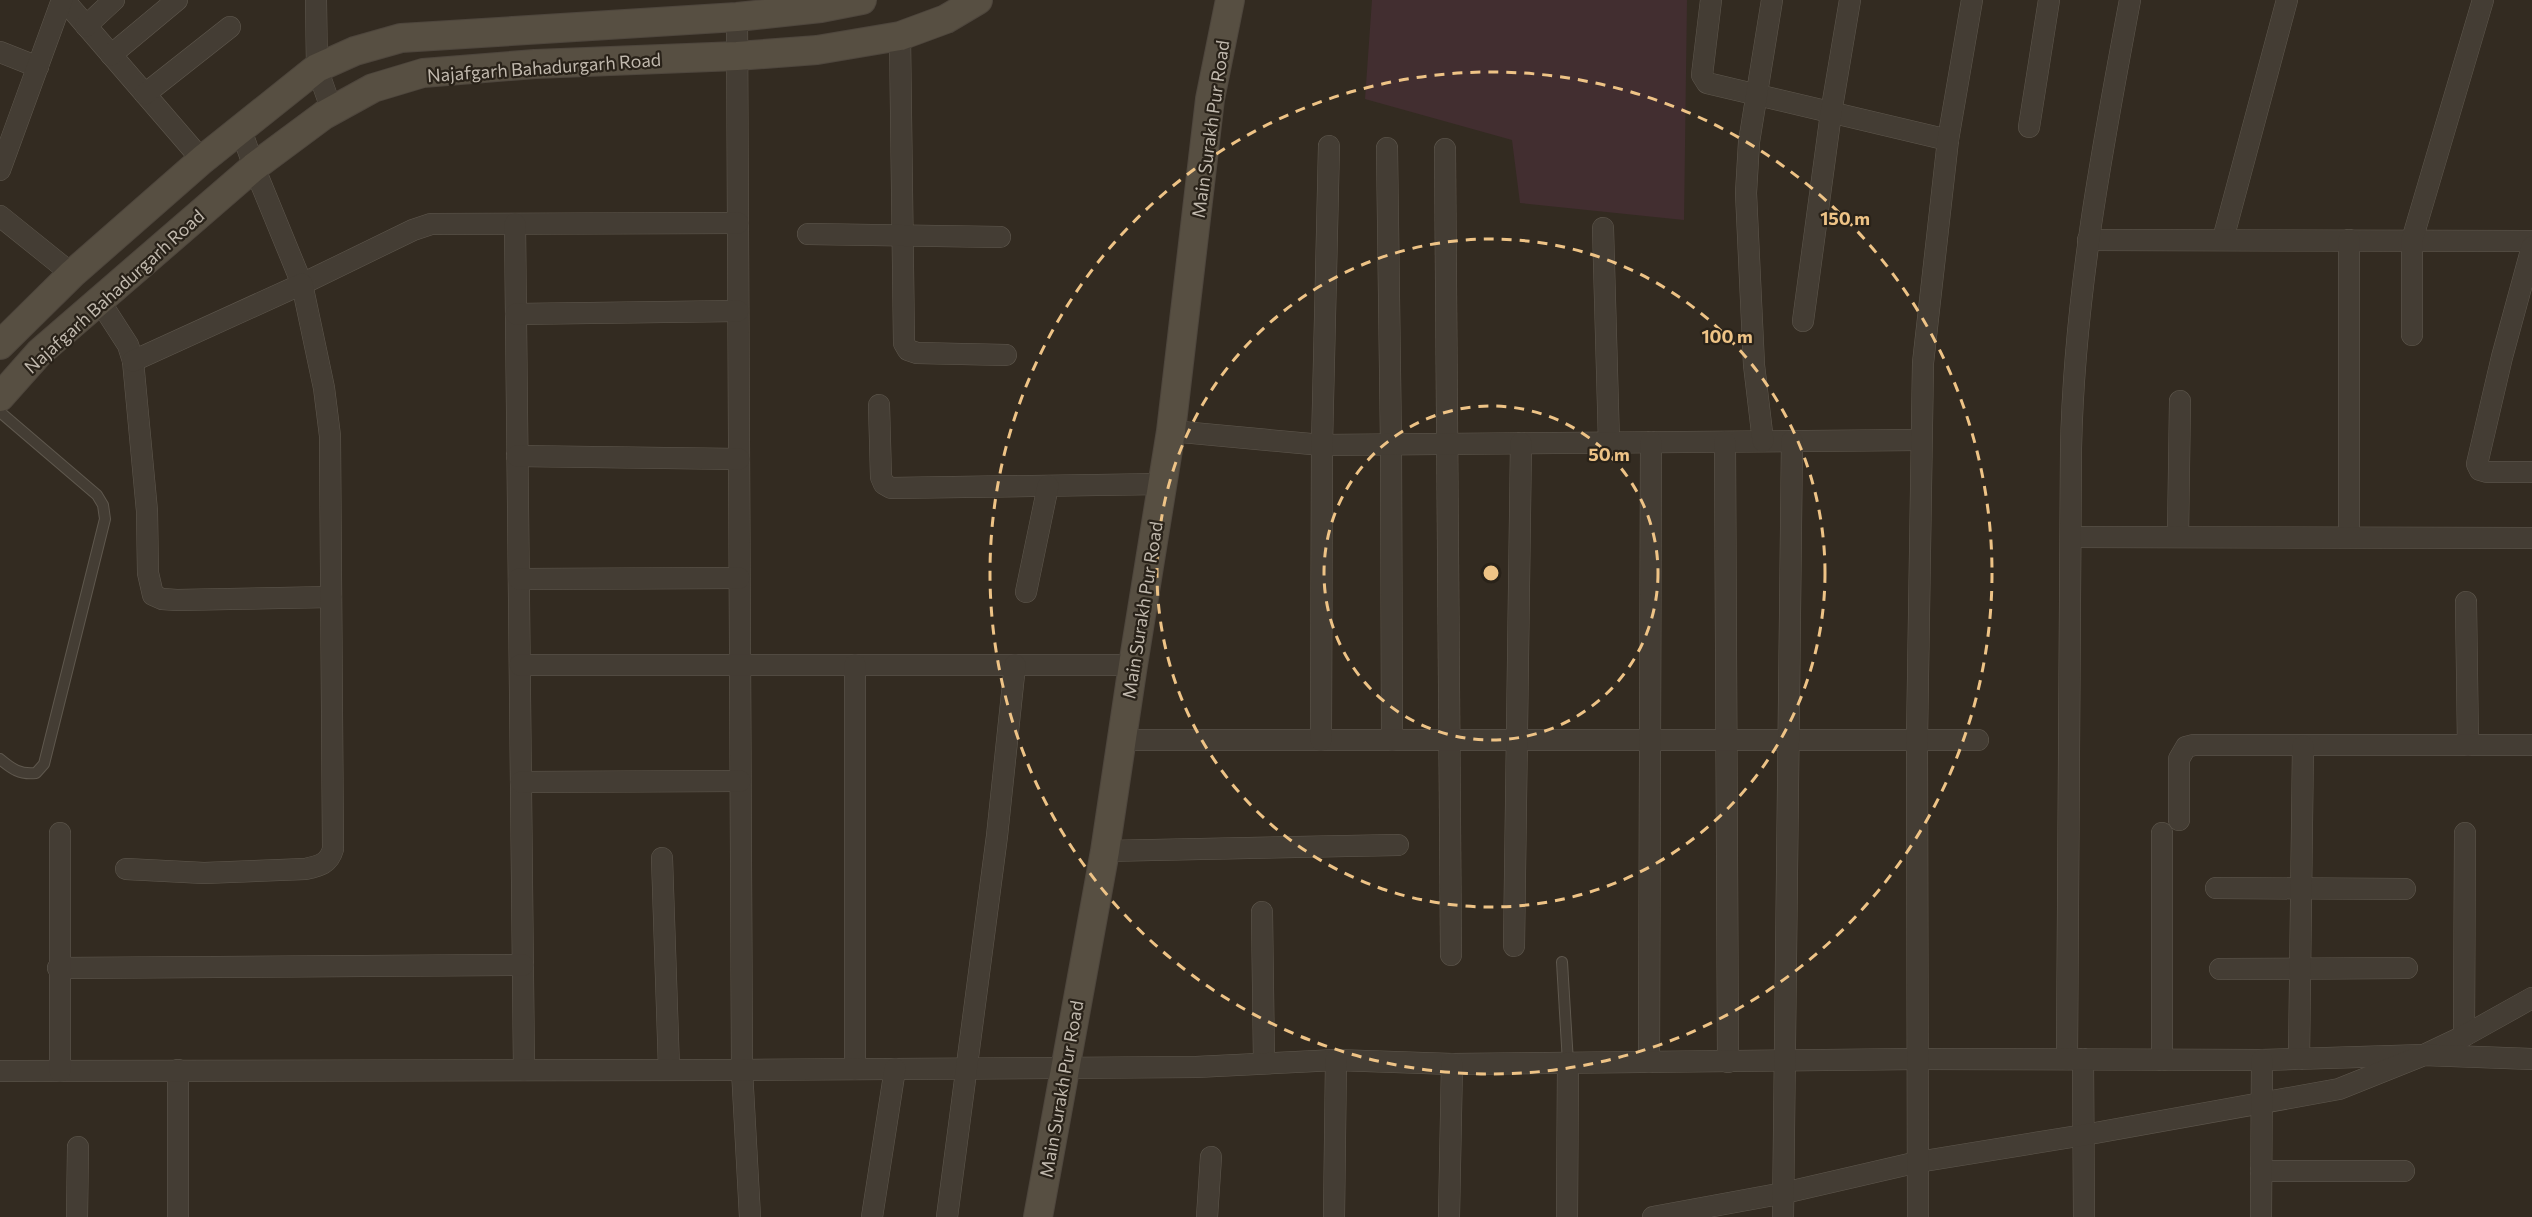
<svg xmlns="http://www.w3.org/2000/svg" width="2532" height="1217" font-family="Commissioner,sans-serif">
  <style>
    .green { fill: #422e30 }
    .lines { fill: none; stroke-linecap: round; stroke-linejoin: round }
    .lane-casing { stroke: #5f584e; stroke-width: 12 }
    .street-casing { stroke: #5f584e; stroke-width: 22 }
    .secondary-casing { stroke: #4e463d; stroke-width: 30 }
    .lane { stroke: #443d34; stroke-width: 10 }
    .street { stroke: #443d34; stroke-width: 21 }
    .secondary { stroke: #574f42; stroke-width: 28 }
    .ring { fill: none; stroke: #eec386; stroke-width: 3; stroke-dasharray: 10 8 }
    .labels { text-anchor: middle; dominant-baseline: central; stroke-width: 4.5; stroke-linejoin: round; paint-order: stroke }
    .street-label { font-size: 18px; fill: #c1b9ae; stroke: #292219 }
    .centre { fill: #eec386; stroke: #292219; stroke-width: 3 }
    .ring-label { font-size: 18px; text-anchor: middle; font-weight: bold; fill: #eec386; stroke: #292219; stroke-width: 4.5; stroke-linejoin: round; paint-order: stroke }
  </style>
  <rect width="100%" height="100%" fill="#332b21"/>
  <polygon class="green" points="1372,0 1687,0 1684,220 1520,203 1512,140 1365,99"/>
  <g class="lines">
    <g class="lane-casing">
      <g id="lane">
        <path d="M0,412L97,495L103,505L105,519L44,764L36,773C20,775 12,769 0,759"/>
        <polyline points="1562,962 1568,1063"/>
      </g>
    </g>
    <g class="street-casing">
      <g id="street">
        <polyline points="64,0 202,160"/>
        <polyline points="316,0 317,68 332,111"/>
        <polyline points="1711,0 1702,75 1707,83 1948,140"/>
        <polyline points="737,17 742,1070 750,1217"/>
        <polyline points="86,26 114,0"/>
        <polyline points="900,36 904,343 908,350 917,353 1006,355"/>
        <polyline points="0,52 38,67"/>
        <polyline points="111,55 177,0"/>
        <polyline points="145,94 230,27"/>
        <polyline points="2029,127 2049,0"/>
        <polyline points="241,130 254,167 302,284 413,230 431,224 738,223"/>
        <polyline points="1387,148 1391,444 1392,740"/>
        <polyline points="1445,149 1451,955"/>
        <polyline points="0,170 62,0"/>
        <polyline points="0,216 72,274"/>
        <polyline points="515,224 524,1070"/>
        <polyline points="1603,228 1609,443"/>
        <polyline points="808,234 1000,237"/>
        <polyline points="2223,239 2287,0"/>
        <polyline points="2088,240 2532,241"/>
        <polyline points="2349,240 2349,537"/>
        <polyline points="2532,247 2502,357 2477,464 2480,470 2487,472 2532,472"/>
        <polyline points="99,300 128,345 133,361 147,511 148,573 153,595 162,599 177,600 331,597"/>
        <polyline points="516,314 738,311"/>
        <polyline points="1803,321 1831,113 1850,0"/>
        <polyline points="2412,335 2412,240 2483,0"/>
        <polyline points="879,405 881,477 884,484 891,488 1162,484"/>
        <polyline points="1171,431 1322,445 1920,440"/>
        <polyline points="1763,441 1754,365 1746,193 1749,142 1772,0"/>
        <polyline points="1725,442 1728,1062"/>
        <polyline points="517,456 739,459"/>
        <polyline points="2178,536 2180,401"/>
        <polyline points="2071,537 2532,538"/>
        <polyline points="519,579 739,578"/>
        <polyline points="1026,592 1048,486"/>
        <polyline points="2466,602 2468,745"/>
        <polyline points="520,665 1133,665"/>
        <polyline points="855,665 855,1069"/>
        <polyline points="1123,740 1978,740"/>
        <polyline points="1321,740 1322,445 1329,146"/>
        <polyline points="521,782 740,781"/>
        <polyline points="2179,820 2179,759 2186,747 2194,745 2532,745"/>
        <polyline points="1105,851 1398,845"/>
        <polyline points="662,858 669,1069"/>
        <path d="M126,869L204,873L305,869C319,866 329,864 333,849L330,436L324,388L302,284L133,361"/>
        <polyline points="2216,888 2405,889"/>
        <polyline points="1262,912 1264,1062"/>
        <polyline points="1514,946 1521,443"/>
        <polyline points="58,968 523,965"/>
        <polyline points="2220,969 2407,968"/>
        <polyline points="2464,1036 2465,833"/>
        <path d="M2067,1059L2071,449C2074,298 2102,149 2130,0"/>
        <polyline points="2083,1059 2084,1217"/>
        <polyline points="2299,1059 2303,746"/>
        <polyline points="2162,1060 2162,833"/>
        <polyline points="1649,1062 1651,442"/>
        <polyline points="178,1070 178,1217"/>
        <polyline points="0,1071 742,1070 1196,1067 1336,1060 1452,1064 1918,1059 2262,1060 2424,1055 2464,1036 2532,998"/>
        <polyline points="60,1071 60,833"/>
        <polyline points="2261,1171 2404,1171"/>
        <polyline points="77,1217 78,1147"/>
        <polyline points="872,1217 895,1069"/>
        <polyline points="947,1217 997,836 1015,665"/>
        <polyline points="1207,1217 1211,1157"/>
        <polyline points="1334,1217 1336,1060"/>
        <polyline points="1449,1217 1452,1064"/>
        <polyline points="1567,1217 1568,1063"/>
        <polyline points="1653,1217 1784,1193 1918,1162 2084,1135 2339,1089 2424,1055 2532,1059"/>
        <polyline points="1783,1217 1792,441"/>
        <polyline points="1918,1217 1917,740 1923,363 1948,140 1972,0"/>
        <polyline points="2261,1217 2262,1060"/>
      </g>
    </g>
    <g class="secondary-casing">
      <g id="secondary">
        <polyline points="0,345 72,274 202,160 317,68 355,51 401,38 737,17 821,8 862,0"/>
        <polyline points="0,397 40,352 254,167 324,115 373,88 423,73 535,64 737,56 817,50 900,36 946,19 978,0"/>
        <polyline points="1038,1217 1105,851 1133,665 1171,431 1210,99 1230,0"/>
      </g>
    </g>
    <use href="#lane" class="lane"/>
    <use href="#street" class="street"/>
    <use href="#secondary" class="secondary"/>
  </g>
  <g class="ring">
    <circle cx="1491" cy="573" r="167"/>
    <circle cx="1491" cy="573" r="334"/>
    <circle cx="1491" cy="573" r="501"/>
  </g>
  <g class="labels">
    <g class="street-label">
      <text transform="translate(544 67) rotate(-4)">Najafgarh Bahadurgarh Road</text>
      <text transform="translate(1210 129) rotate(-82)">Main Surakh Pur Road</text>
      <text transform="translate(114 291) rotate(-42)">Najafgarh Bahadurgarh Road</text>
      <text transform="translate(1142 610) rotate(-81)">Main Surakh Pur Road</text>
      <text transform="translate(1061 1089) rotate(-80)">Main Surakh Pur Road</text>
    </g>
  </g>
  <circle cx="1491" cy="573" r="9" class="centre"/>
  <g class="ring-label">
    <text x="1845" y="225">150 m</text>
    <text x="1727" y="343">100 m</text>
    <text x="1609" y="461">50 m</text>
  </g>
</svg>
